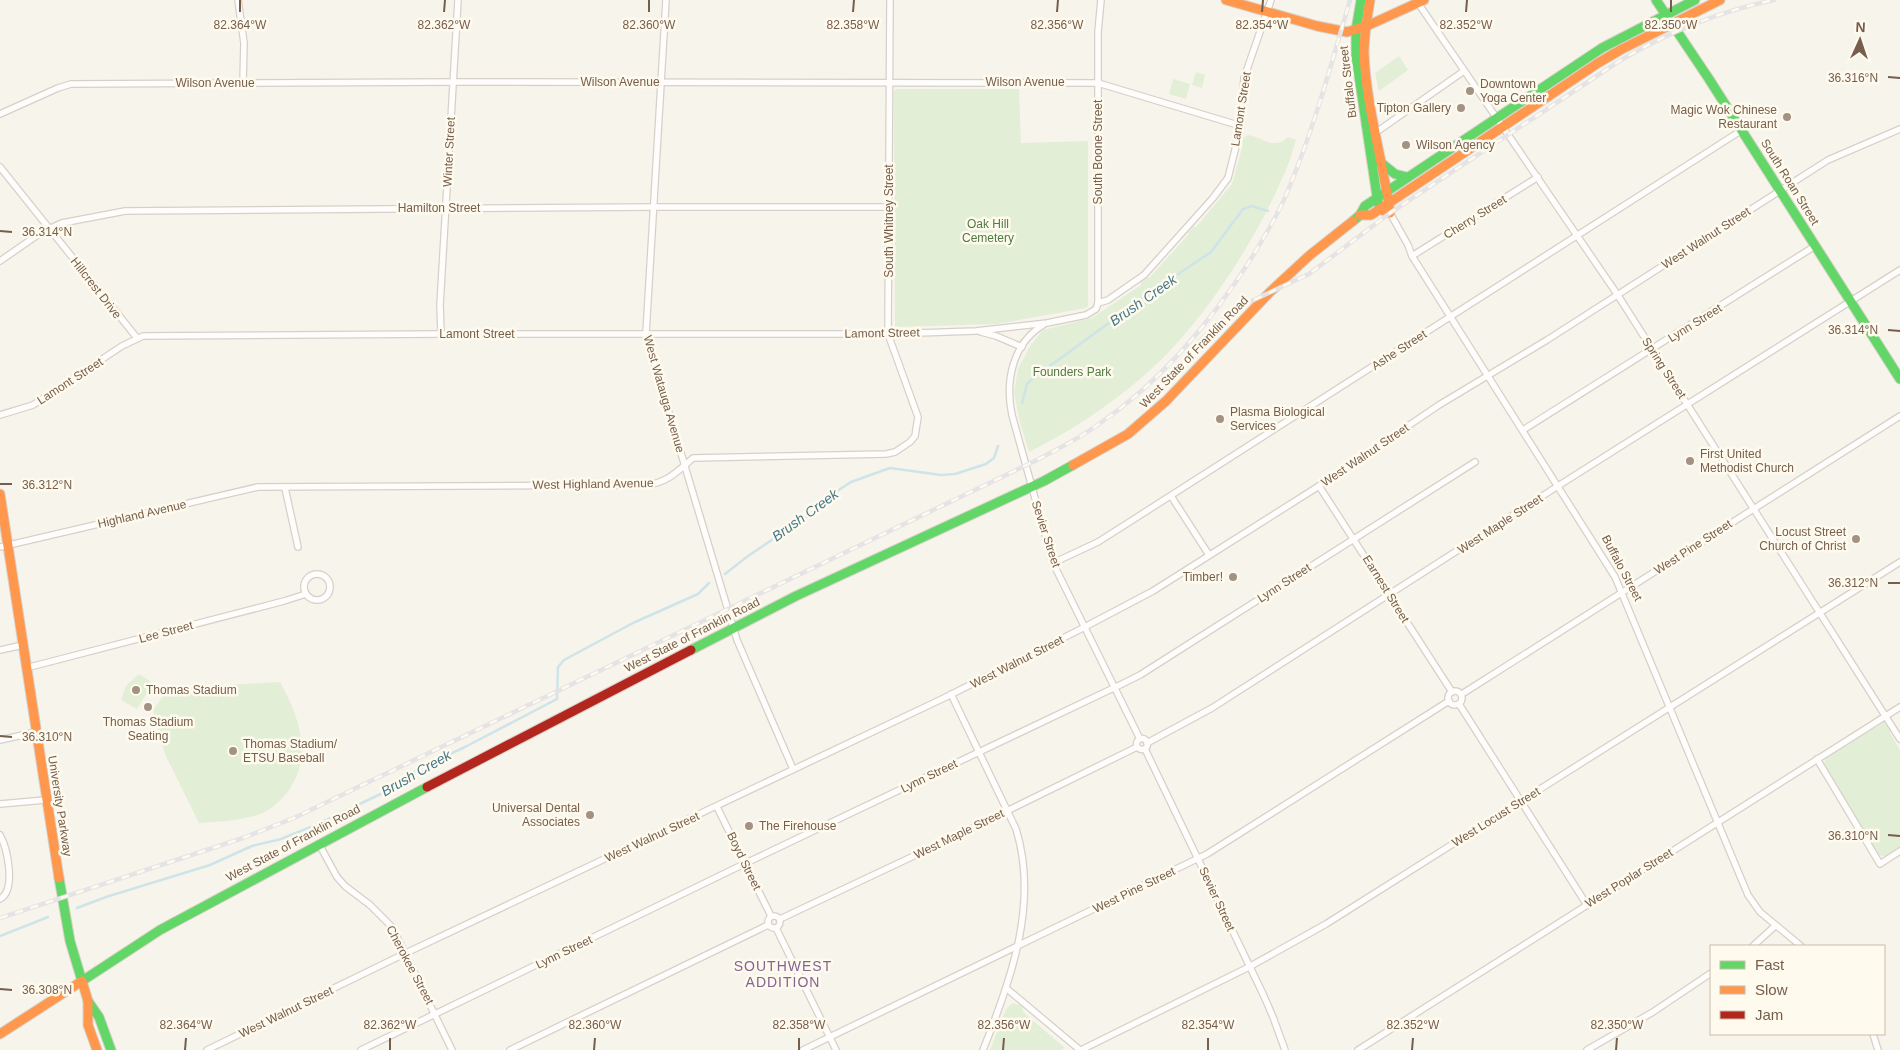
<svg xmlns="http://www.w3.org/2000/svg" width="1900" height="1050" font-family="Helvetica,sans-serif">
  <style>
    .green { fill: #e3eed7 }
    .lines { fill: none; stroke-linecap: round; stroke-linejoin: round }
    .stream { stroke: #cee4e8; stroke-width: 2.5 }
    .street-casing { stroke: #d6d0c8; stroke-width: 8 }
    .fast-casing { stroke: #d8d1ca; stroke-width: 11 }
    .slow-casing { stroke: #d8d1ca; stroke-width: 11 }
    .jam-casing { stroke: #d8d1ca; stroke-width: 11 }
    .street { stroke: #fefdfc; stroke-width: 5.5 }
    .fast { stroke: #63d668; stroke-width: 9 }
    .slow { stroke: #ff974d; stroke-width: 9 }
    .jam { stroke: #b3261e; stroke-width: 9 }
    .rail-casing { stroke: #e5e3e5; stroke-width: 4.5 }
    .rail { stroke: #fffaee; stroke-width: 2.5; stroke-dasharray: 8; stroke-linecap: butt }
    .ticks { fill: none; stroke: #765e4c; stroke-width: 2 }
    .poi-dot { fill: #a39284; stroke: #fffaee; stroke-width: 2 }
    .labels { text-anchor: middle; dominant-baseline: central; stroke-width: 5; stroke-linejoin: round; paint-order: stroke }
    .street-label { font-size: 12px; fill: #765e4c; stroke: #fffaee }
    .poi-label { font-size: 12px; fill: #765e4c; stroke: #fffaee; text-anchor: start }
    .park-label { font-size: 12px; fill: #507c43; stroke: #fffaee }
    .water-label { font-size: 14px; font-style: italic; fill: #45798a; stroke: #fffaee }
    .neighbourhood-label { font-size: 14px; letter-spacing: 1px; fill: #866492; stroke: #fffaee }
    .ticks-label { font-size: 12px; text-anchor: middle; fill: #765e4c; stroke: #fffaee; stroke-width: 5; stroke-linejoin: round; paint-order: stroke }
  </style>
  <rect width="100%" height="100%" fill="#f7f4ec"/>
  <g class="green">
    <polygon points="1399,56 1408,70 1379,91 1375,73"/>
    <polygon points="1196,72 1205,75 1202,88 1192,85"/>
    <polygon points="1173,79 1190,84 1186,99 1169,94"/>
    <polygon points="896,89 1019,89 1021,143 1088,141 1088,306 1086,308 997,324 895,327 894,92"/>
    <path d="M1248,135C1263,137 1274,151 1288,137L1296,140C1292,153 1288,167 1282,179C1252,247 1197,332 1140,379C1106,408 1069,432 1029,452L1019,419L1014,392L1018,369L1030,346L1043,330L1092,318L1141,285V282L1146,278H1149L1189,234L1188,233L1194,226L1196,227L1232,184L1243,144L1241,141L1243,138Z"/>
    <polygon points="139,674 153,683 137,709 121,700 126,686"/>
    <path d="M280,682C299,716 313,755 289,790C281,801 272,809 260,814C241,821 218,822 199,823L165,754L153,710L164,695L190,688L205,686Z"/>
    <polygon points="1884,722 1890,730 1890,733 1900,750 1900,848 1886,857 1878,855 1824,764 1826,758"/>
    <polygon points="1013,1003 1022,1006 1023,1012 1065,1048 1060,1050 990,1050 1006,1009"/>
  </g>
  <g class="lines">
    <g class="stream">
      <polyline points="1022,403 1027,384 1032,379 1150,293 1211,252 1243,209 1252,206 1268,211"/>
      <polyline points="725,574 748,556 815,511 834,493 851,482 890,468 941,475 955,474 986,464 994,458 998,446"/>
      <polyline points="77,908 106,897 210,865 252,846 281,839 318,824 389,790 418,769 465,747 557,699 558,667 564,660 633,623 698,594 709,583"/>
      <polyline points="0,936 48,917"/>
    </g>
    <g class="street-casing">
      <g id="street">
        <polyline points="238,0 244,43 243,83"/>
        <polyline points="666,0 646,333 648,343 737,640 793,769"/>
        <polyline points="1418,3 1617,294 1900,739"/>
        <polyline points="0,114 58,88 71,84 453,82 1098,83 1241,126"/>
        <polyline points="1375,133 1464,71"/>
        <polyline points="0,167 137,338"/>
        <polyline points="1390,213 1408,245 1412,256 1615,577 1748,895 1760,912 1801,946"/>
        <polyline points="1412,256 1538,177"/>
        <polyline points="0,261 42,232 62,223 125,211 654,207 890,207"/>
        <polyline points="1098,303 1108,300 1144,275 1213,198 1228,178 1241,126 1244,78 1271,0"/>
        <path d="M1043,325C1012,344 1005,382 1012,415L1053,563L1140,739"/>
        <polyline points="981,332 996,336 1022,347"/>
        <polyline points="441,334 440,305 458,0"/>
        <polyline points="0,415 33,405 122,346 143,336 441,334 888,334 976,331 1047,323 1086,315 1096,309 1098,303 1098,32 1101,0"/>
        <polyline points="1523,430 1815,246"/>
        <polyline points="1319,486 1452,692"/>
        <polyline points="285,488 298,547"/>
        <polyline points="1171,496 1209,555"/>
        <path d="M0,547L258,487L646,485C667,483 678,471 693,458L886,454L895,452L910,442L915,436L918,417L888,334L890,0"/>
        <polyline points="1053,563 1098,542 1131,521 1742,130"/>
        <circle cx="317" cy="587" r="13"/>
        <polyline points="0,650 23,645"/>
        <polyline points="26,668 284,601 306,594"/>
        <circle cx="1455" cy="698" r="7"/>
        <path d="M951,694L1016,829C1039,903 1011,980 983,1050"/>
        <polyline points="1462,694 1900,416"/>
        <polyline points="1459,704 1587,905"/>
        <circle cx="1142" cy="744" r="5.5"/>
        <polyline points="0,740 36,732"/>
        <polyline points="1147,743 1212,708 1558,486 1900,270"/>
        <polyline points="1145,749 1263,994 1273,1017 1285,1050"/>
        <polyline points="1817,759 1880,864 1900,851"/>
        <polyline points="0,804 45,800"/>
        <polyline points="717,807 771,916"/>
        <path d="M0,835C8,849 16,891 0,899"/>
        <polyline points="319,844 337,877 345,886 370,905 392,927 452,1050"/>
        <circle cx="774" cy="922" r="6"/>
        <polyline points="780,919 954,837 1137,747"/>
        <polyline points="776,928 836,1050"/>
        <polyline points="1753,946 1775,926"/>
        <polyline points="1006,988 1080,1050"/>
        <polyline points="1873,1034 1878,1050"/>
        <polyline points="207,1050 406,953 944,698 1079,630 1153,591 1319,486 1439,405 1547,340 1828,160 1900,129"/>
        <polyline points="361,1050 746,863 1122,684 1140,675 1475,462"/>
        <polyline points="510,1050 768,925"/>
        <polyline points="803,1050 1207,854 1449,701"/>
        <polyline points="1081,1050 1249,967 1326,924 1900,562"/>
        <polyline points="1358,1050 1900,707"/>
        <polyline points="1587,1050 1653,1012 1711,973"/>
      </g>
    </g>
    <g class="fast-casing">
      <g id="fast">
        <polyline points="1361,0 1356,30 1356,56 1378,203"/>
        <polyline points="1656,0 1709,79 1900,379"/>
        <polyline points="1380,162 1395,174 1407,177"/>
        <polyline points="1353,221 1360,215 1365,206 1602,48 1695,0"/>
        <polyline points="691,650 796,596 1044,481 1073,465"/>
        <polyline points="59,878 70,941 82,981"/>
        <polyline points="82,981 160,930 427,787"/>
        <polyline points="88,1001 99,1017 111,1050"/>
      </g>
    </g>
    <g class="slow-casing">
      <g id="slow">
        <polyline points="1226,0 1317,26 1347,32 1369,25 1424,0"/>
        <path d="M1370,0C1367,18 1364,35 1364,53C1366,107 1383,160 1390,213L1379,209"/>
        <polyline points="1360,215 1371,215 1598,63 1622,49 1720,0"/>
        <polyline points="1073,465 1128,434 1166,401 1270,292 1310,255 1353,221"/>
        <polyline points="0,494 59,878"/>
        <polyline points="0,1034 82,981 88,1001 88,1025 97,1050"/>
      </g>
    </g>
    <g class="jam-casing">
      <polyline id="jam" points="427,787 691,650"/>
    </g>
    <use href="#street" class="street"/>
    <use href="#fast" class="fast"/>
    <use href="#slow" class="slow"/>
    <use href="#jam" class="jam"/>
    <g class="rail-casing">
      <g id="rail">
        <path d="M1192,349L1219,322L1243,305L1309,274L1390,213L1621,60C1669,32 1720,11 1774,0"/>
        <path d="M0,918L243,838L294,818L1037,460C1058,449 1080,438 1099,424C1163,380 1213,320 1254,254C1265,235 1278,215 1286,195C1313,132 1331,65 1350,0"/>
      </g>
    </g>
    <use href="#rail" class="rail"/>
  </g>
  <path class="ticks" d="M240,12V0M444,12L445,0M649,12V0M853,12L854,0M1057,12L1058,0M1262,12L1263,0M1466,12L1467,0M1671,12V0M1888,77L1900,78M0,231L12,232M1888,330L1900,331M0,484H12M1888,583H1900M0,736L12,737M1888,835L1900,836M0,989L12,990M185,1050L186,1038M390,1050V1038M594,1050L595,1038M799,1050V1038M1003,1050L1004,1038M1208,1050V1038M1412,1050L1413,1038M1616,1050L1617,1038"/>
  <g class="poi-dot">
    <circle cx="1470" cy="91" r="5"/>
    <circle cx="1461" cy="108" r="5"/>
    <circle cx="1787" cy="117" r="5"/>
    <circle cx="1406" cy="145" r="5"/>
    <circle cx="1220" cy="419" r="5"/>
    <circle cx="1690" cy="461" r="5"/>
    <circle cx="1856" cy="539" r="5"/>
    <circle cx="1233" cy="577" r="5"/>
    <circle cx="136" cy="690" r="5"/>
    <circle cx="148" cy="707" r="5"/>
    <circle cx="233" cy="751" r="5"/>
    <circle cx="590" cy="815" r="5"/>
    <circle cx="749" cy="826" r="5"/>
  </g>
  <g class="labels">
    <g class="street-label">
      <text x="620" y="82">Wilson Avenue</text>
      <text x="1025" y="82">Wilson Avenue</text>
      <text transform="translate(1348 82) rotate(-97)">Buffalo Street</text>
      <text x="215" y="83">Wilson Avenue</text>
      <text transform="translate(1241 109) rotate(-81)">Lamont Street</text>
      <text transform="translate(449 152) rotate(-87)">Winter Street</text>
      <text transform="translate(1098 152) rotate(-90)">South Boone Street</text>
      <text transform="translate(1790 182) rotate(58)">South Roan Street</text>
      <text x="439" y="208">Hamilton Street</text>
      <text transform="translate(1475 217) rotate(-32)">Cherry Street</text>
      <text transform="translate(889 221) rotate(-90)">South Whitney Street</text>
      <text transform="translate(1706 238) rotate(-33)">West Walnut Street</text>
      <text transform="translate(96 288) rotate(52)">Hillcrest Drive</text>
      <text transform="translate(1695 323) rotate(-32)">Lynn Street</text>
      <text transform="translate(882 333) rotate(-1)">Lamont Street</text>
      <text x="477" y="334">Lamont Street</text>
      <text transform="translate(1399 350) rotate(-33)">Ashe Street</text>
      <text transform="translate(1194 352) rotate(-46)">West State of Franklin Road</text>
      <text transform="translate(1664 368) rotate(57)">Spring Street</text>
      <text transform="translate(70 381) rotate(-33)">Lamont Street</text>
      <text transform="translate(664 394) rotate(74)">West Watauga Avenue</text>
      <text transform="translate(1365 455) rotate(-34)">West Walnut Street</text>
      <text transform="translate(593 484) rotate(-1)">West Highland Avenue</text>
      <text transform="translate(142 514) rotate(-13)">Highland Avenue</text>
      <text transform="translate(1500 524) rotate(-33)">West Maple Street</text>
      <text transform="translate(1046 534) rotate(72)">Sevier Street</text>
      <text transform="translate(1693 547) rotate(-33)">West Pine Street</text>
      <text transform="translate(1622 568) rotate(62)">Buffalo Street</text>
      <text transform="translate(1284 583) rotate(-33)">Lynn Street</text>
      <text transform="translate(1386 589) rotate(58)">Earnest Street</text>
      <text transform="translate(166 632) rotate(-15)">Lee Street</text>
      <text transform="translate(692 635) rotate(-27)">West State of Franklin Road</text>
      <text transform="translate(1017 662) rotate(-27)">West Walnut Street</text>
      <text transform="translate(929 776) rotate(-26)">Lynn Street</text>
      <text transform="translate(60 806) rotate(81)">University Parkway</text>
      <text transform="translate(1496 817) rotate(-32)">West Locust Street</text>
      <text transform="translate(959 834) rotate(-26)">West Maple Street</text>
      <text transform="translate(652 837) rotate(-25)">West Walnut Street</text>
      <text transform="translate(293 843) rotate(-28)">West State of Franklin Road</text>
      <text transform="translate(744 861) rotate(64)">Boyd Street</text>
      <text transform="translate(1629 878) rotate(-32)">West Poplar Street</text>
      <text transform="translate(1134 890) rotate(-26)">West Pine Street</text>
      <text transform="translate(1217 899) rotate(65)">Sevier Street</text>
      <text transform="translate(564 952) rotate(-26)">Lynn Street</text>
      <text transform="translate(410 965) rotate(62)">Cherokee Street</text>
      <text transform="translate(286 1012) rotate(-26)">West Walnut Street</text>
    </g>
    <g class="poi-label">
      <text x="1480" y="84">Downtown<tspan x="1480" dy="14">Yoga Center</tspan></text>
      <text x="1451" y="108" text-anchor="end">Tipton Gallery</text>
      <text x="1777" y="110" text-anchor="end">Magic Wok Chinese<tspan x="1777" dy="14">Restaurant</tspan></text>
      <text x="1416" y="145">Wilson Agency</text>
      <text x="1230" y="412">Plasma Biological<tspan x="1230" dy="14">Services</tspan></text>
      <text x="1700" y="454">First United<tspan x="1700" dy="14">Methodist Church</tspan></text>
      <text x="1846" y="532" text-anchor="end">Locust Street<tspan x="1846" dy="14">Church of Christ</tspan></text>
      <text x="1223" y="577" text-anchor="end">Timber!</text>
      <text x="146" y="690">Thomas Stadium</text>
      <text x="148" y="722" text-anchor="middle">Thomas Stadium<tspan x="148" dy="14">Seating</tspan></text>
      <text x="243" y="744">Thomas Stadium/<tspan x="243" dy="14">ETSU Baseball</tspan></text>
      <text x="580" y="808" text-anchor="end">Universal Dental<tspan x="580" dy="14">Associates</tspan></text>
      <text x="759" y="826">The Firehouse</text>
    </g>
    <g class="park-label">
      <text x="988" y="224">Oak Hill<tspan x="988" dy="14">Cemetery</tspan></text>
      <text x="1072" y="372">Founders Park</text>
    </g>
    <g class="water-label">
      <text transform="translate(1143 300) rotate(-35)">Brush Creek</text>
      <text transform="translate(805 515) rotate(-36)">Brush Creek</text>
      <text transform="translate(416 773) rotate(-30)">Brush Creek</text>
    </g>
    <g class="neighbourhood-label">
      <text x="783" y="966">SOUTHWEST<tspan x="783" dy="16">ADDITION</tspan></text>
    </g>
  </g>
  <g class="ticks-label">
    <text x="240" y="29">82.364°W</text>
    <text x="444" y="29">82.362°W</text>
    <text x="649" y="29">82.360°W</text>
    <text x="853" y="29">82.358°W</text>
    <text x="1057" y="29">82.356°W</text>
    <text x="1262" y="29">82.354°W</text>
    <text x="1466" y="29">82.352°W</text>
    <text x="1671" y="29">82.350°W</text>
    <text x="1853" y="82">36.316°N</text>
    <text x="47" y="236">36.314°N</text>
    <text x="1853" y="334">36.314°N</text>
    <text x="47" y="489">36.312°N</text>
    <text x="1853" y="587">36.312°N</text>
    <text x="47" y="741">36.310°N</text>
    <text x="1853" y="840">36.310°N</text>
    <text x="47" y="994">36.308°N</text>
    <text x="186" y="1029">82.364°W</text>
    <text x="390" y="1029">82.362°W</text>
    <text x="595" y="1029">82.360°W</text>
    <text x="799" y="1029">82.358°W</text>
    <text x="1004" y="1029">82.356°W</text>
    <text x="1208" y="1029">82.354°W</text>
    <text x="1413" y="1029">82.352°W</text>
    <text x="1617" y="1029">82.350°W</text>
  </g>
  <rect x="1710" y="945" width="175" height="90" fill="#fffaee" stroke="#c8bcad"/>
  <rect x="1720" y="961" width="25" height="8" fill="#63d668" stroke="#c8bcad"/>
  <text x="1755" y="970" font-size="15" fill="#765e4c">Fast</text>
  <rect x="1720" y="986" width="25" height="8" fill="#ff974d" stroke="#c8bcad"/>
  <text x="1755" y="995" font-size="15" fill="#765e4c">Slow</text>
  <rect x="1720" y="1011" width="25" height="8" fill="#b3261e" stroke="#c8bcad"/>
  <text x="1755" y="1020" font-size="15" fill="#765e4c">Jam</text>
  <g transform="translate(1860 40) rotate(3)" stroke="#fffaee" stroke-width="4" paint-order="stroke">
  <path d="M0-4L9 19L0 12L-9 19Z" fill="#765e4c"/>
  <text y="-8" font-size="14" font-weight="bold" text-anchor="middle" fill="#765e4c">N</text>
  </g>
</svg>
